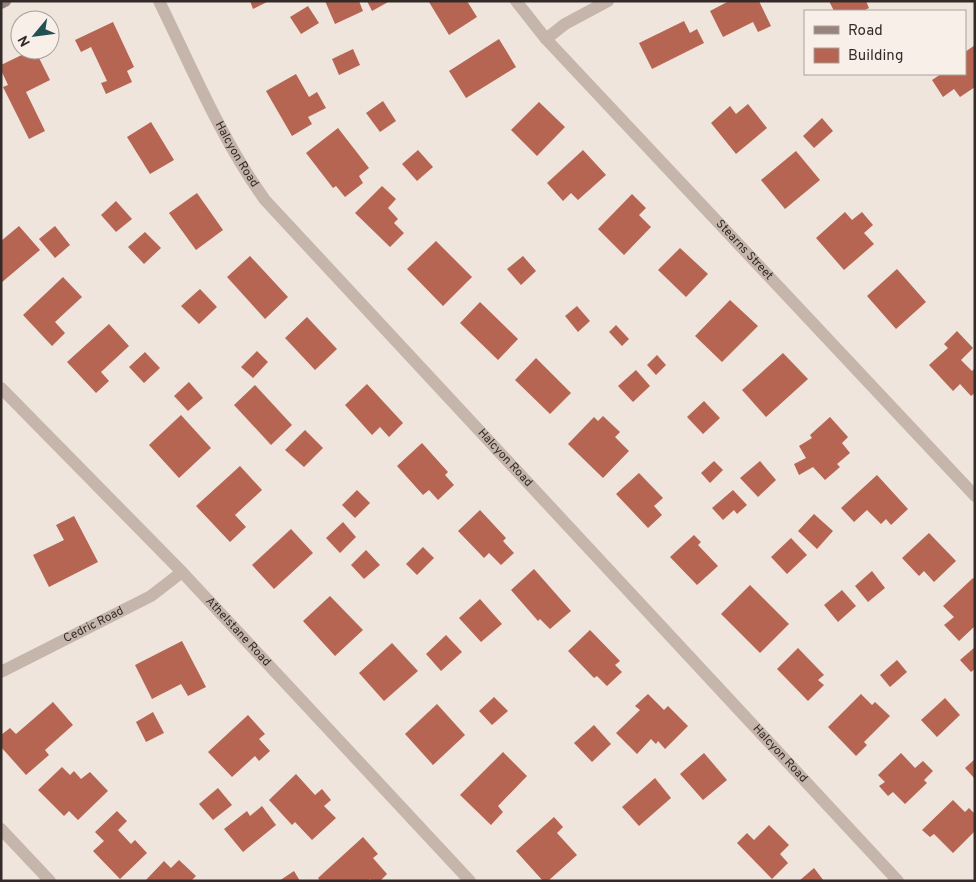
<svg xmlns="http://www.w3.org/2000/svg" width="976" height="882" font-family="Overpass,sans-serif">
  <style>
    .building { fill: #b66553 }
    .lines { fill: none; stroke-linecap: round; stroke-linejoin: round }
    .street { stroke: #c5b5aa; stroke-width: 12 }
    .secondary { stroke: #98847c; stroke-width: 12 }
    .labels { text-anchor: middle; dominant-baseline: central; stroke-width: 4.5; stroke-linejoin: round; paint-order: stroke }
    .street-label { font-size: 12px; fill: #342b29; stroke: #f7efe8 }
  </style>
  <rect width="100%" height="100%" fill="#efe5dd"/>
  <g class="building">
    <polygon points="250,1 269,1 253,9"/>
    <polygon points="325,1 359,1 363,11 335,24"/>
    <polygon points="367,1 390,1 372,11"/>
    <polygon points="430,1 467,1 477,17 449,35 429,2"/>
    <polygon points="729,1 759,1 771,26 758,32 753,22 723,37 710,11"/>
    <polygon points="829,1 866,1 869,8 863,11 834,11"/>
    <polygon points="308,6 319,23 301,34 290,17"/>
    <polygon points="684,21 690,33 697,29 704,43 652,69 639,43"/>
    <polygon points="113,22 134,67 127,71 132,82 106,94 101,83 107,81 91,47 81,52 75,40"/>
    <polygon points="499,39 516,67 466,98 449,71"/>
    <polygon points="975,45 975,87 960,97 954,89 943,97 932,80 941,74 965,74 965,52"/>
    <polygon points="353,49 360,65 339,75 332,59"/>
    <polygon points="32,50 35,50 50,80 26,92 45,131 29,139 3,87 8,85 1,70 1,65"/>
    <polygon points="296,74 309,97 317,92 326,108 308,117 312,124 292,136 266,91"/>
    <polygon points="383,101 396,121 380,132 366,113"/>
    <polygon points="539,102 565,127 537,156 511,130"/>
    <polygon points="748,104 767,128 736,154 711,123 730,106 736,114"/>
    <polygon points="822,118 833,131 814,148 803,136"/>
    <polygon points="151,122 174,160 150,174 127,137"/>
    <polygon points="338,128 369,168 359,176 363,183 345,197 336,186 333,188 306,153"/>
    <polygon points="418,150 433,167 417,181 402,164"/>
    <polygon points="583,150 606,175 578,200 571,193 563,201 547,183"/>
    <polygon points="796,151 820,180 785,209 761,180"/>
    <polygon points="382,186 396,199 388,208 398,219 394,223 404,233 390,247 355,213"/>
    <polygon points="197,193 223,230 196,250 169,213"/>
    <polygon points="632,194 646,208 639,215 651,227 624,255 598,229"/>
    <polygon points="116,201 132,219 116,232 101,215"/>
    <polygon points="845,212 852,220 862,212 873,225 864,233 874,244 844,270 816,238"/>
    <polygon points="19,226 40,250 1,283 1,241"/>
    <polygon points="55,226 70,245 55,258 39,239"/>
    <polygon points="145,232 161,248 144,264 128,247"/>
    <polygon points="436,241 472,277 443,306 407,269"/>
    <polygon points="680,248 708,274 686,297 658,270"/>
    <polygon points="250,256 288,297 265,319 227,277"/>
    <polygon points="523,256 536,271 521,285 507,269"/>
    <polygon points="897,269 926,302 896,329 867,296"/>
    <polygon points="63,277 82,297 55,322 65,333 52,346 23,315"/>
    <polygon points="200,289 217,307 199,324 181,306"/>
    <polygon points="730,300 758,326 722,362 695,336"/>
    <polygon points="480,302 518,339 498,360 460,323"/>
    <polygon points="577,306 590,321 578,332 565,316"/>
    <polygon points="307,317 337,349 315,370 285,338"/>
    <polygon points="109,324 129,346 101,372 109,381 96,393 67,362"/>
    <polygon points="616,325 629,339 622,346 609,332"/>
    <polygon points="957,331 973,348 961,360 972,371 975,368 975,393 971,396 960,384 953,391 929,365 948,348 944,344"/>
    <polygon points="257,351 268,362 253,378 241,367"/>
    <polygon points="145,352 160,368 144,383 129,367"/>
    <polygon points="783,353 808,379 766,417 742,390"/>
    <polygon points="657,355 666,365 656,375 647,365"/>
    <polygon points="536,358 571,393 550,414 515,380"/>
    <polygon points="636,370 650,386 633,402 618,386"/>
    <polygon points="189,382 203,398 188,411 174,396"/>
    <polygon points="367,384 403,423 389,437 380,427 372,435 345,405"/>
    <polygon points="255,385 292,425 271,445 234,405"/>
    <polygon points="704,401 720,418 703,434 687,417"/>
    <polygon points="181,415 211,448 179,478 149,445"/>
    <polygon points="603,416 620,432 615,437 629,451 603,478 568,444 594,417 598,421"/>
    <polygon points="830,417 848,437 842,443 850,453 837,464 840,467 825,480 813,467 799,475 794,464 806,458 799,446 812,438 810,435"/>
    <polygon points="305,430 323,448 304,467 285,450"/>
    <polygon points="422,443 448,472 445,475 454,485 438,500 429,490 423,495 397,466"/>
    <polygon points="714,461 723,470 710,483 701,473"/>
    <polygon points="760,461 776,480 758,497 740,478"/>
    <polygon points="240,466 262,490 235,515 246,527 230,542 196,506"/>
    <polygon points="639,473 663,498 654,506 662,515 648,528 616,494"/>
    <polygon points="877,475 908,509 891,525 886,519 881,524 867,510 854,522 841,508"/>
    <polygon points="357,490 370,503 355,518 342,505"/>
    <polygon points="733,490 747,505 737,514 734,510 723,520 712,508"/>
    <polygon points="480,510 506,538 503,541 514,553 501,565 489,553 484,558 458,531"/>
    <polygon points="814,514 833,531 817,549 798,531"/>
    <polygon points="74,516 98,562 49,587 33,555 64,540 56,525"/>
    <polygon points="343,522 356,537 340,553 326,538"/>
    <polygon points="291,529 313,553 274,589 252,565"/>
    <polygon points="929,533 956,561 934,582 924,571 919,576 902,558"/>
    <polygon points="694,535 701,542 698,545 718,566 697,585 670,557"/>
    <polygon points="791,538 807,555 787,574 771,557"/>
    <polygon points="423,547 434,558 417,575 406,564"/>
    <polygon points="366,550 380,565 364,579 351,565"/>
    <polygon points="534,569 571,611 550,629 540,619 538,621 511,590"/>
    <polygon points="872,571 885,588 868,602 855,586"/>
    <polygon points="973,578 975,580 975,626 959,641 944,625 954,617 943,606"/>
    <polygon points="750,585 789,624 760,653 721,614"/>
    <polygon points="842,590 856,606 838,622 824,605"/>
    <polygon points="330,596 363,630 335,656 303,621"/>
    <polygon points="480,599 502,624 481,642 459,618"/>
    <polygon points="590,630 620,661 615,665 622,672 607,686 597,676 594,678 568,651"/>
    <polygon points="446,635 462,652 441,671 426,654"/>
    <polygon points="182,641 206,687 188,696 181,684 152,699 135,665"/>
    <polygon points="392,643 418,671 384,701 359,673"/>
    <polygon points="975,647 975,669 971,672 960,660"/>
    <polygon points="798,648 824,675 818,680 824,685 808,701 777,669"/>
    <polygon points="897,660 907,672 890,687 880,675"/>
    <polygon points="648,694 664,710 668,706 688,726 665,749 658,741 656,744 651,739 637,754 616,733 640,710 635,706"/>
    <polygon points="861,694 872,705 875,702 890,716 864,742 867,745 856,756 828,727"/>
    <polygon points="494,697 508,711 492,725 479,711"/>
    <polygon points="945,698 960,715 937,737 921,720"/>
    <polygon points="53,702 73,725 45,750 49,755 26,775 1,747 1,735 10,728 16,734"/>
    <polygon points="437,704 465,735 433,765 405,734"/>
    <polygon points="153,712 164,733 146,742 136,722"/>
    <polygon points="248,715 265,734 259,739 270,751 259,761 255,756 232,777 208,752"/>
    <polygon points="594,725 611,744 592,762 574,743"/>
    <polygon points="503,752 527,776 498,806 503,812 491,825 460,795"/>
    <polygon points="704,753 727,780 703,800 680,774"/>
    <polygon points="901,753 915,768 923,761 933,771 924,780 927,783 905,804 893,792 888,796 879,786 885,782 878,775"/>
    <polygon points="975,759 975,779 965,768"/>
    <polygon points="62,767 70,775 74,771 81,779 90,772 108,791 78,820 69,811 64,816 38,790"/>
    <polygon points="296,774 315,795 322,789 331,800 324,806 336,818 312,840 295,822 292,825 269,800"/>
    <polygon points="655,778 671,798 639,826 622,807"/>
    <polygon points="218,788 232,805 213,820 199,804"/>
    <polygon points="953,800 965,812 969,808 975,814 975,831 953,853 934,834 930,837 922,830"/>
    <polygon points="262,806 276,825 243,852 224,829 247,811 250,816"/>
    <polygon points="117,811 127,821 118,830 131,844 135,840 147,853 120,879 93,851 104,841 95,832"/>
    <polygon points="554,817 563,827 557,833 577,855 548,881 543,881 516,851"/>
    <polygon points="769,825 789,845 780,854 788,863 772,879 737,843 747,833 754,840"/>
    <polygon points="363,837 378,854 373,858 387,874 380,881 371,881 370,879 368,881 320,881 318,878"/>
    <polygon points="179,860 196,876 191,881 145,881 164,861 171,868"/>
    <polygon points="814,868 824,881 799,881"/>
    <polygon points="294,871 300,881 279,881"/>
  </g>
  <g class="lines">
    <g class="street">
      <path id="s1" d="M159,1C192,68 221,139 265,200L898,881"/>
      <path id="s2" d="M516,1L546,39L975,496"/>
      <polyline points="546,39 565,24 608,1"/>
      <path id="s3" d="M1,388L182,572L470,881"/>
      <path id="s4" d="M1,672L151,596L182,572"/>
      <polyline points="1,829 50,881"/>
    </g>
    <polyline class="secondary" points="1,3 5,1"/>
  </g>
  <g class="labels">
    <g class="street-label">
      <text stroke="none"><textPath href="#s1" startOffset="172">Halcyon Road</textPath></text>
      <text stroke="none"><textPath href="#s2" startOffset="338">Stearns Street</textPath></text>
      <text stroke="none"><textPath href="#s1" startOffset="578">Halcyon Road</textPath></text>
      <text stroke="none"><textPath href="#s4" startOffset="104">Cedric Road</textPath></text>
      <text stroke="none"><textPath href="#s3" startOffset="340">Athelstane Road</textPath></text>
      <text stroke="none"><textPath href="#s1" startOffset="982">Halcyon Road</textPath></text>
    </g>
  </g>
  <rect width="976" height="882" fill="none" stroke="#342b29" stroke-width="5"/>
  <rect x="804" y="10" width="162" height="65" fill="#f7efe8" stroke="#a9a19c"/>
  <rect x="814" y="26" width="25" height="8" fill="#98847c" stroke="#a9a19c"/>
  <text x="848" y="35" font-size="15" fill="#342b29">Road</text>
  <rect x="814" y="48" width="25" height="15" fill="#b66553" stroke="#a9a19c"/>
  <text x="848" y="60" font-size="15" fill="#342b29">Building</text>
  <g transform="translate(35 35) rotate(241)"><circle r="24" fill="#f7efe8" stroke="#a9a19c"/>
  <path d="M0-4L9 19L0 12L-9 19Z" fill="#235050"/>
  <text y="-8" font-size="14" font-weight="bold" text-anchor="middle" fill="#342b29">N</text>
  </g>
</svg>
